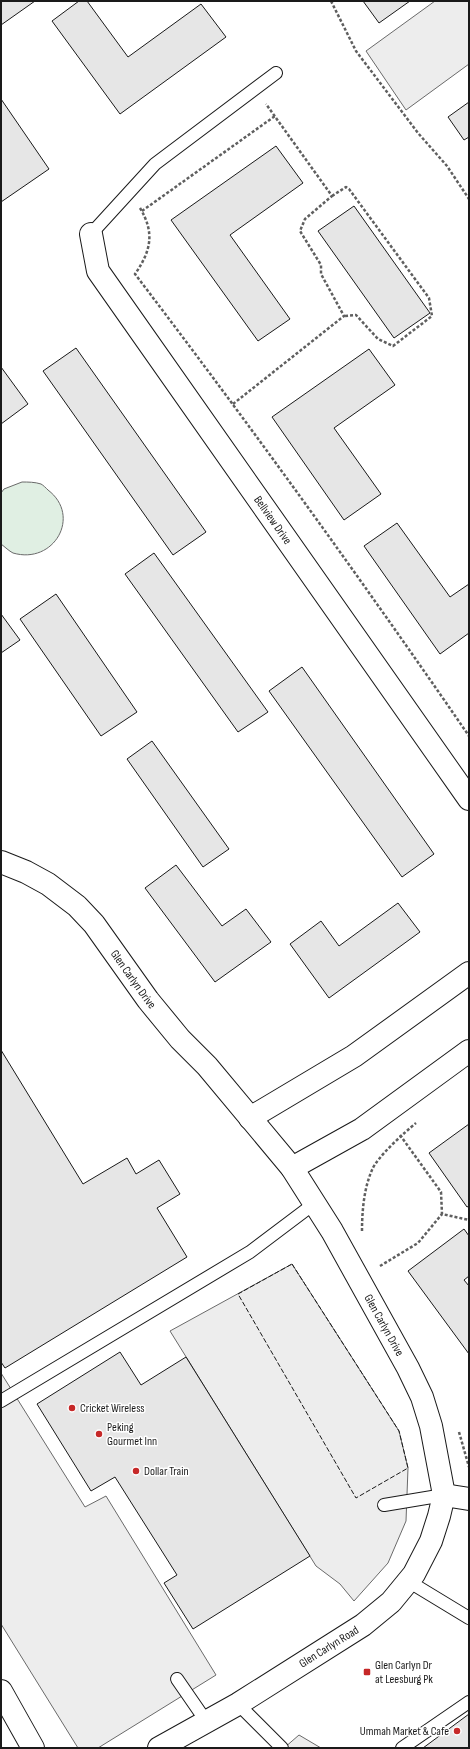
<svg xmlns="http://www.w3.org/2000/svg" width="470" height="1749" font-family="'Sofia Sans Condensed',sans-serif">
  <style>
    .green { fill: #e0efe3; stroke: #6a6a6a }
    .parking { fill: #ededed; stroke: #6a6a6a }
    .building { fill: #e6e6e6; stroke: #1a1a1a }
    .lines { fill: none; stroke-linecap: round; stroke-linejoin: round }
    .lane-casing { stroke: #1a1a1a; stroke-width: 14 }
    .street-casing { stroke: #1a1a1a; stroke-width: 24 }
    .secondary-casing { stroke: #1a1a1a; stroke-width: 24 }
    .primary-casing { stroke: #1a1a1a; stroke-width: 24 }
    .path { stroke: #5f5f5f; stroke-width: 2.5; stroke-dasharray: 3 2; stroke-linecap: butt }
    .lane { stroke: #fff; stroke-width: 12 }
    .street { stroke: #fff; stroke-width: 22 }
    .secondary { stroke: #fff; stroke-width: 22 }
    .primary { stroke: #fff; stroke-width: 22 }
    .fence { stroke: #1a1a1a; stroke-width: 1; stroke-dasharray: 5 2; stroke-linecap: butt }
    .poi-dot { fill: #c62828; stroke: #fff; stroke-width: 1.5 }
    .labels { text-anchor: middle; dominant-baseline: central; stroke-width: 3; stroke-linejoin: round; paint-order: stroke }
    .street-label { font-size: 12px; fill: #1a1a1a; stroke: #fff }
    .poi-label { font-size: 12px; fill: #1a1a1a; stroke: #fff; text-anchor: start }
  </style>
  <rect width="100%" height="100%" fill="#fff"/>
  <path class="green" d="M22,482C28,482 35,482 41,484C43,485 46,488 48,490C82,516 54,565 13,553C9,551 5,547 1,544V493L4,489Z"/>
  <g class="parking">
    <polygon points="435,1 469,1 469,64 406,110 366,51"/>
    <polygon points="292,1264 399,1431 408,1468 406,1521 388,1563 354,1601 340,1584 316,1566 170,1331"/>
    <polygon points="1,1373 85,1507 106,1496 216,1675 98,1748 78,1748 1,1624"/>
    <polygon points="299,1735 321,1748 284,1748"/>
  </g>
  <g class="building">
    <polygon points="1,1 35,1 1,25"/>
    <polygon points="79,1 87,1 128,57 201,4 226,37 120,114 52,21"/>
    <polygon points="363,1 410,1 379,23"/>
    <polygon points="1,99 49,169 1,202"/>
    <polygon points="469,102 469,137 464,140 448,117"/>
    <polygon points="276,146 303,183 230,235 290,319 258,341 171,220"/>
    <polygon points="354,206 430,313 394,338 318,231"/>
    <polygon points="76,348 206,532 173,555 43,371"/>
    <polygon points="369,349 395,385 334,428 381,494 344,520 272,417"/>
    <polygon points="1,367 28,404 1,424"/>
    <polygon points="397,523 450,597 469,584 469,633 440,654 364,546"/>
    <polygon points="154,553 268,712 238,732 125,574"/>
    <polygon points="56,594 137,712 101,736 20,619"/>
    <polygon points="1,614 20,640 1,653"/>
    <polygon points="302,667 434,854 402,877 269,691"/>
    <polygon points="152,741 229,849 203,867 127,759"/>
    <polygon points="176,865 222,926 246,909 271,942 215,982 145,888"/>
    <polygon points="398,903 420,932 329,998 290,944 321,921 339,946"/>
    <polygon points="1,1050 83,1184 127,1158 136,1174 159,1160 180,1194 157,1208 187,1257 5,1368 1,1362"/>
    <polygon points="469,1124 469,1206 467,1207 429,1153"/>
    <polygon points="464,1229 469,1236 469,1276 464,1280 469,1286 469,1354 408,1271"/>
    <polygon points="120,1352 141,1385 186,1357 310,1556 193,1629 164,1583 177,1575 115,1477 91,1491 37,1404"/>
    <polygon points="469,1714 469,1748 423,1748"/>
  </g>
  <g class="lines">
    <g class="lane-casing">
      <g id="lane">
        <polyline points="91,234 155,164 276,73"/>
        <polyline points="1,1401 250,1252 315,1203"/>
        <polyline points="384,1505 444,1495"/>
        <polyline points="408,1581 469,1618"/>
        <polyline points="177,1679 206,1721"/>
        <polyline points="238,1704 282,1748"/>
        <polyline points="402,1748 469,1702"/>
      </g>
    </g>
    <g class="street-casing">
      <g id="street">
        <path id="s1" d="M91,234L98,271L469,799"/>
        <polyline points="444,1495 469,1499"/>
      </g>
    </g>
    <g class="secondary-casing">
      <g id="secondary">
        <path id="s2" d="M1,862L26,872L48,884L77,906L94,924L148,1000L180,1039L207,1066L292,1168L332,1231L408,1368L422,1397L431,1426L444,1495L439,1516L431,1541L414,1574L391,1602L363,1625L238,1704L159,1748"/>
        <polyline points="250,1118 354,1056 469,973"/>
        <polyline points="292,1168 362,1129 469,1051"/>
      </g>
    </g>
    <g class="primary-casing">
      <polyline id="primary" points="1,1691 33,1748"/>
    </g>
    <g class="path">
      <polyline points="331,1 356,51 418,133 447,166 469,199"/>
      <polyline points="332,196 346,187 349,189 429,298 432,316 393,346 378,339 356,315 344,316"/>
      <path d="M140,208C155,233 151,251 135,274C250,425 361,579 469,736"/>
      <polyline points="142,211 275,116"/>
      <polyline points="233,404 344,316 321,274 321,265 300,231 305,219 332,196 266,104"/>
      <polyline points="400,1135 441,1192 442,1214 469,1220"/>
      <path d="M362,1231C362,1211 364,1188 372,1170C377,1157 405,1132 416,1123"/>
      <polyline points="380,1266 418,1243 442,1214"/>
      <polyline points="459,1432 469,1467"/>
    </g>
    <use href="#lane" class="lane"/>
    <use href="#street" class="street"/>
    <use href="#secondary" class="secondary"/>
    <use href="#primary" class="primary"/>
    <polygon class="fence" points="292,1264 399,1431 408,1468 356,1498 238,1294"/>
  </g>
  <g class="poi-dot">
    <circle cx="72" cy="1408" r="4"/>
    <circle cx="99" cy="1434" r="4"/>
    <circle cx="136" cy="1471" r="4"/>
    <rect x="363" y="1668" width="8" height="8" rx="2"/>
    <circle cx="457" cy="1731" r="4"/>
  </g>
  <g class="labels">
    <g class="street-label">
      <text stroke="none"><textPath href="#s1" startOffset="342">Bellview Drive</textPath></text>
      <text stroke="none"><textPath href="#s2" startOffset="181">Glen Carlyn Drive</textPath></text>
      <text stroke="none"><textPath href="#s2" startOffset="610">Glen Carlyn Drive</textPath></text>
      <text transform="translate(329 1647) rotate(-32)">Glen Carlyn Road</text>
    </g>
    <g class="poi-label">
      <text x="80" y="1408">Cricket Wireless</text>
      <text x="107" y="1427">Peking<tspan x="107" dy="14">Gourmet Inn</tspan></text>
      <text x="144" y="1471">Dollar Train</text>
      <text x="375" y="1665">Glen Carlyn Dr<tspan x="375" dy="14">at Leesburg Pk</tspan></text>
      <text x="449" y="1731" text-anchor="end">Ummah Market &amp; Cafe</text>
    </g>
  </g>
  <rect width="470" height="1749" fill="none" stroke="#1a1a1a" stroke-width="4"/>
</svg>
